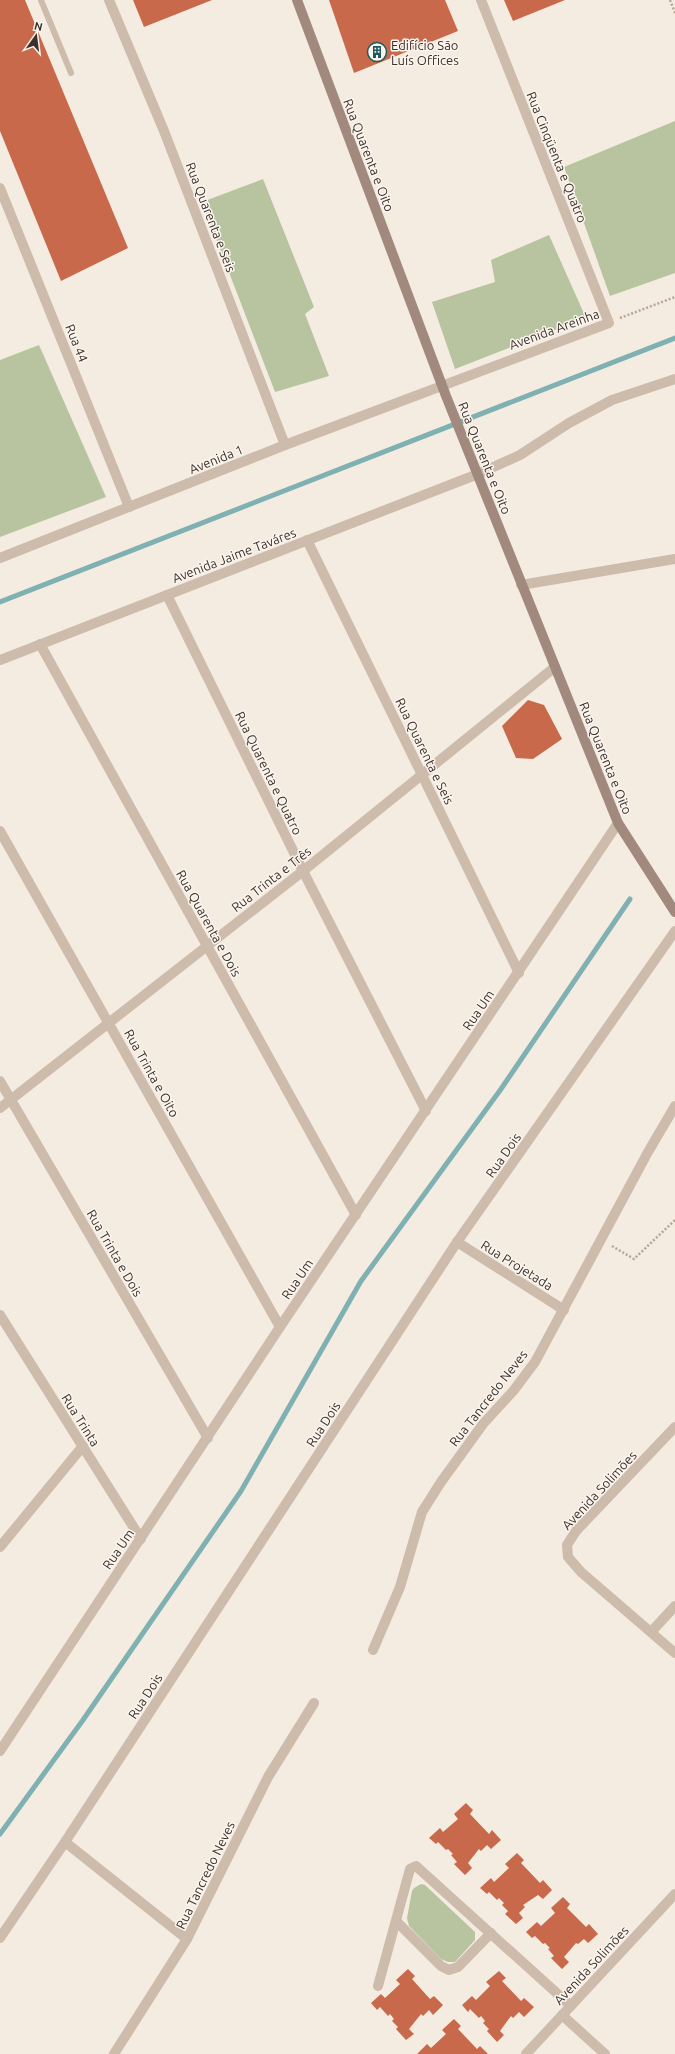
<svg xmlns="http://www.w3.org/2000/svg" width="675" height="2054" font-family="Ubuntu,sans-serif">
  <style>
    .green { fill: #b8c4a0 }
    .lines { fill: none; stroke-linecap: round; stroke-linejoin: round }
    .stream { stroke: #7fb0b2; stroke-width: 5 }
    .building { fill: #c8694b }
    .path { stroke: #b9a596; stroke-width: 2.5; stroke-dasharray: 2 2; stroke-linecap: butt }
    .service { stroke: #cdbbac; stroke-width: 6 }
    .minor { stroke: #cdbbac; stroke-width: 10 }
    .tertiary { stroke: #cdbbac; stroke-width: 10 }
    .secondary { stroke: #a18a7d; stroke-width: 10 }
    .labels { text-anchor: middle; dominant-baseline: central; stroke-width: 3; stroke-linejoin: round; paint-order: stroke }
    .poi-label { font-size: 13px; fill: #3b302b; stroke: #fbf5ee; text-anchor: start }
    .street-label { font-size: 13px; fill: #3b302b; stroke: #fbf5ee }
  </style>
  <rect width="100%" height="100%" fill="#f4ebe1"/>
  <g class="green">
    <polygon points="675,121 675,273 610,296 564,167"/>
    <polygon points="263,179 314,307 305,314 329,376 275,392 202,202"/>
    <polygon points="549,235 586,318 455,369 432,302 495,282 491,260"/>
    <polygon points="39,345 106,497 0,537 0,360"/>
    <polygon points="421,1884 425,1885 475,1932 475,1940 455,1962 448,1962 441,1959 409,1926 407,1918 412,1891 414,1888"/>
  </g>
  <g class="lines">
    <g class="stream">
      <polyline points="0,602 675,338"/>
      <polyline points="0,1834 83,1720 241,1491 361,1281 501,1089 630,899"/>
    </g>
  </g>
  <g class="building">
    <polygon points="0,0 25,0 128,248 61,281 0,131"/>
    <polygon points="133,0 212,0 144,27"/>
    <polygon points="329,0 445,0 458,31 354,73"/>
    <polygon points="504,0 565,0 513,21"/>
    <polygon points="528,700 544,705 562,739 533,759 516,758 502,726"/>
    <polygon points="466,1803 473,1810 470,1814 489,1834 492,1830 501,1840 491,1849 487,1845 481,1851 479,1849 468,1863 472,1868 465,1875 454,1864 457,1862 451,1855 453,1854 448,1849 446,1850 438,1842 436,1844 429,1838 440,1828 443,1832 458,1819 454,1814"/>
    <polygon points="517,1853 524,1860 521,1863 540,1883 543,1880 552,1890 543,1899 538,1895 523,1905 525,1907 519,1913 523,1918 516,1924 505,1914 508,1911 502,1905 504,1903 499,1898 497,1900 489,1892 487,1894 480,1888 491,1878 494,1882 509,1868 505,1864"/>
    <polygon points="563,1897 570,1904 567,1908 586,1927 589,1924 598,1934 588,1943 584,1939 578,1944 576,1943 564,1957 569,1962 562,1969 551,1958 554,1956 548,1949 550,1948 545,1943 543,1944 535,1936 532,1938 526,1932 537,1922 541,1926 555,1913 551,1908"/>
    <polygon points="408,1969 415,1976 412,1979 430,1999 434,1996 443,2005 433,2015 429,2010 423,2016 421,2014 409,2029 414,2034 406,2040 396,2029 398,2027 392,2021 394,2019 390,2014 388,2016 380,2007 377,2010 371,2003 381,1994 385,1998 400,1984 396,1980"/>
    <polygon points="499,1971 506,1978 502,1981 521,2001 524,1998 534,2007 524,2017 519,2012 513,2018 511,2016 500,2031 504,2035 497,2042 487,2031 489,2029 483,2023 485,2021 481,2016 479,2018 470,2009 468,2012 462,2005 472,1996 476,2000 490,1986 486,1982"/>
    <polygon points="454,2019 461,2026 458,2029 477,2049 480,2046 488,2054 417,2054 427,2044 431,2048 446,2034 442,2030"/>
  </g>
  <g class="lines">
    <g class="path">
      <polyline points="670,0 675,13"/>
      <polyline points="620,318 675,297"/>
      <polyline points="612,1246 634,1259 675,1220"/>
    </g>
    <polyline class="service" points="41,0 71,73"/>
    <g class="minor">
      <polyline points="109,0 164,131 285,445"/>
      <polyline points="0,188 129,507"/>
      <polyline points="478,474 520,455 569,423 612,400 675,379"/>
      <polyline points="307,540 519,973"/>
      <polyline points="0,558 285,445 609,323 481,0"/>
      <polyline points="521,585 675,559"/>
      <polyline points="167,595 303,871 426,1111"/>
      <polyline points="40,644 356,1215"/>
      <polyline points="0,831 280,1327"/>
      <polyline points="0,1081 208,1438"/>
      <polyline points="0,1108 303,871 555,667"/>
      <polyline points="457,1242 564,1310"/>
      <polyline points="0,1315 141,1539"/>
      <polyline points="675,1427 576,1531 567,1545 568,1557 581,1572 675,1653"/>
      <polyline points="0,1547 83,1446"/>
      <polyline points="652,1631 675,1606"/>
      <polyline points="373,1650 400,1587 422,1512 441,1482 483,1424 514,1390 535,1362 648,1152 675,1106"/>
      <polyline points="0,1751 280,1327 618,823"/>
      <polyline points="65,1842 187,1939"/>
      <polyline points="397,1922 441,1966 449,1970 458,1967 491,1933"/>
      <polyline points="0,1938 65,1842 457,1242 675,931"/>
      <polyline points="378,1986 410,1869 416,1866 571,2006"/>
      <polyline points="562,2015 605,2054"/>
      <polyline points="114,2054 187,1939 268,1777 314,1703"/>
      <polyline points="526,2054 675,1894"/>
    </g>
    <polyline class="tertiary" points="0,660 478,474"/>
    <polyline class="secondary" points="297,0 446,396 618,823 675,912"/>
  </g>
  <defs>
    <g id="building-ring" transform="scale(1)"><circle r="9.5" fill="#fbf5ee" stroke="#1f5a5e" stroke-width="1.5"/><path d="M-4-6H4V6H1V3H-1V6H-4ZM-2.5-4.3h1.7v1.8h-1.7ZM.8-4.3h1.7v1.8H.8ZM-2.5-1h1.7V.8h-1.7ZM.8-1h1.7V.8H.8Z" fill="#1f5a5e"/></g>
  </defs>
  <g fill-rule="evenodd">
    <use href="#building-ring" x="377" y="52"/>
  </g>
  <g class="labels">
    <g class="poi-label">
      <text x="391" y="45">Edifício São<tspan x="391" dy="15">Luís Offices</tspan></text>
    </g>
    <g class="street-label">
      <text transform="translate(369 155) rotate(69)">Rua Quarenta e Oito</text>
      <text transform="translate(557 157) rotate(68)">Rua Cinqüenta e Quatro</text>
      <text transform="translate(211 217) rotate(69)">Rua Quarenta e Seis</text>
      <text transform="translate(554 329) rotate(-20)">Avenida Areinha</text>
      <text transform="translate(77 343) rotate(68)">Rua 44</text>
      <text transform="translate(485 458) rotate(68)">Rua Quarenta e Oito</text>
      <text transform="translate(216 459) rotate(-22)">Avenida 1</text>
      <text transform="translate(234 555) rotate(-21)">Avenida Jaime Taváres</text>
      <text transform="translate(425 751) rotate(64)">Rua Quarenta e Seis</text>
      <text transform="translate(606 758) rotate(68)">Rua Quarenta e Oito</text>
      <text transform="translate(269 773) rotate(64)">Rua Quarenta e Quatro</text>
      <text transform="translate(271 879) rotate(-38)">Rua Trinta e Três</text>
      <text transform="translate(209 923) rotate(61)">Rua Quarenta e Dois</text>
      <text transform="translate(478 1010) rotate(-56)">Rua Um</text>
      <text transform="translate(152 1073) rotate(61)">Rua Trinta e Oito</text>
      <text transform="translate(503 1155) rotate(-55)">Rua Dois</text>
      <text transform="translate(115 1253) rotate(60)">Rua Trinta e Dois</text>
      <text transform="translate(517 1265) rotate(32)">Rua Projetada</text>
      <text transform="translate(297 1279) rotate(-56)">Rua Um</text>
      <text transform="translate(488 1398) rotate(-52)">Rua Tancredo Neves</text>
      <text transform="translate(81 1420) rotate(58)">Rua Trinta</text>
      <text transform="translate(323 1424) rotate(-57)">Rua Dois</text>
      <text transform="translate(599 1490) rotate(-47)">Avenida Solimões</text>
      <text transform="translate(118 1549) rotate(-56)">Rua Um</text>
      <text transform="translate(145 1696) rotate(-57)">Rua Dois</text>
      <text transform="translate(205 1875) rotate(-64)">Rua Tancredo Neves</text>
      <text transform="translate(591 1965) rotate(-47)">Avenida Solimões</text>
    </g>
  </g>
  <g transform="translate(36 36) rotate(14)" stroke="#fbf5ee" stroke-width="3" paint-order="stroke">
  <path d="M0-3L7 15L0 10L-7 15Z" fill="#3b302b"/>
  <text y="-6" font-size="11" font-weight="bold" text-anchor="middle" fill="#3b302b">N</text>
  </g>
</svg>
